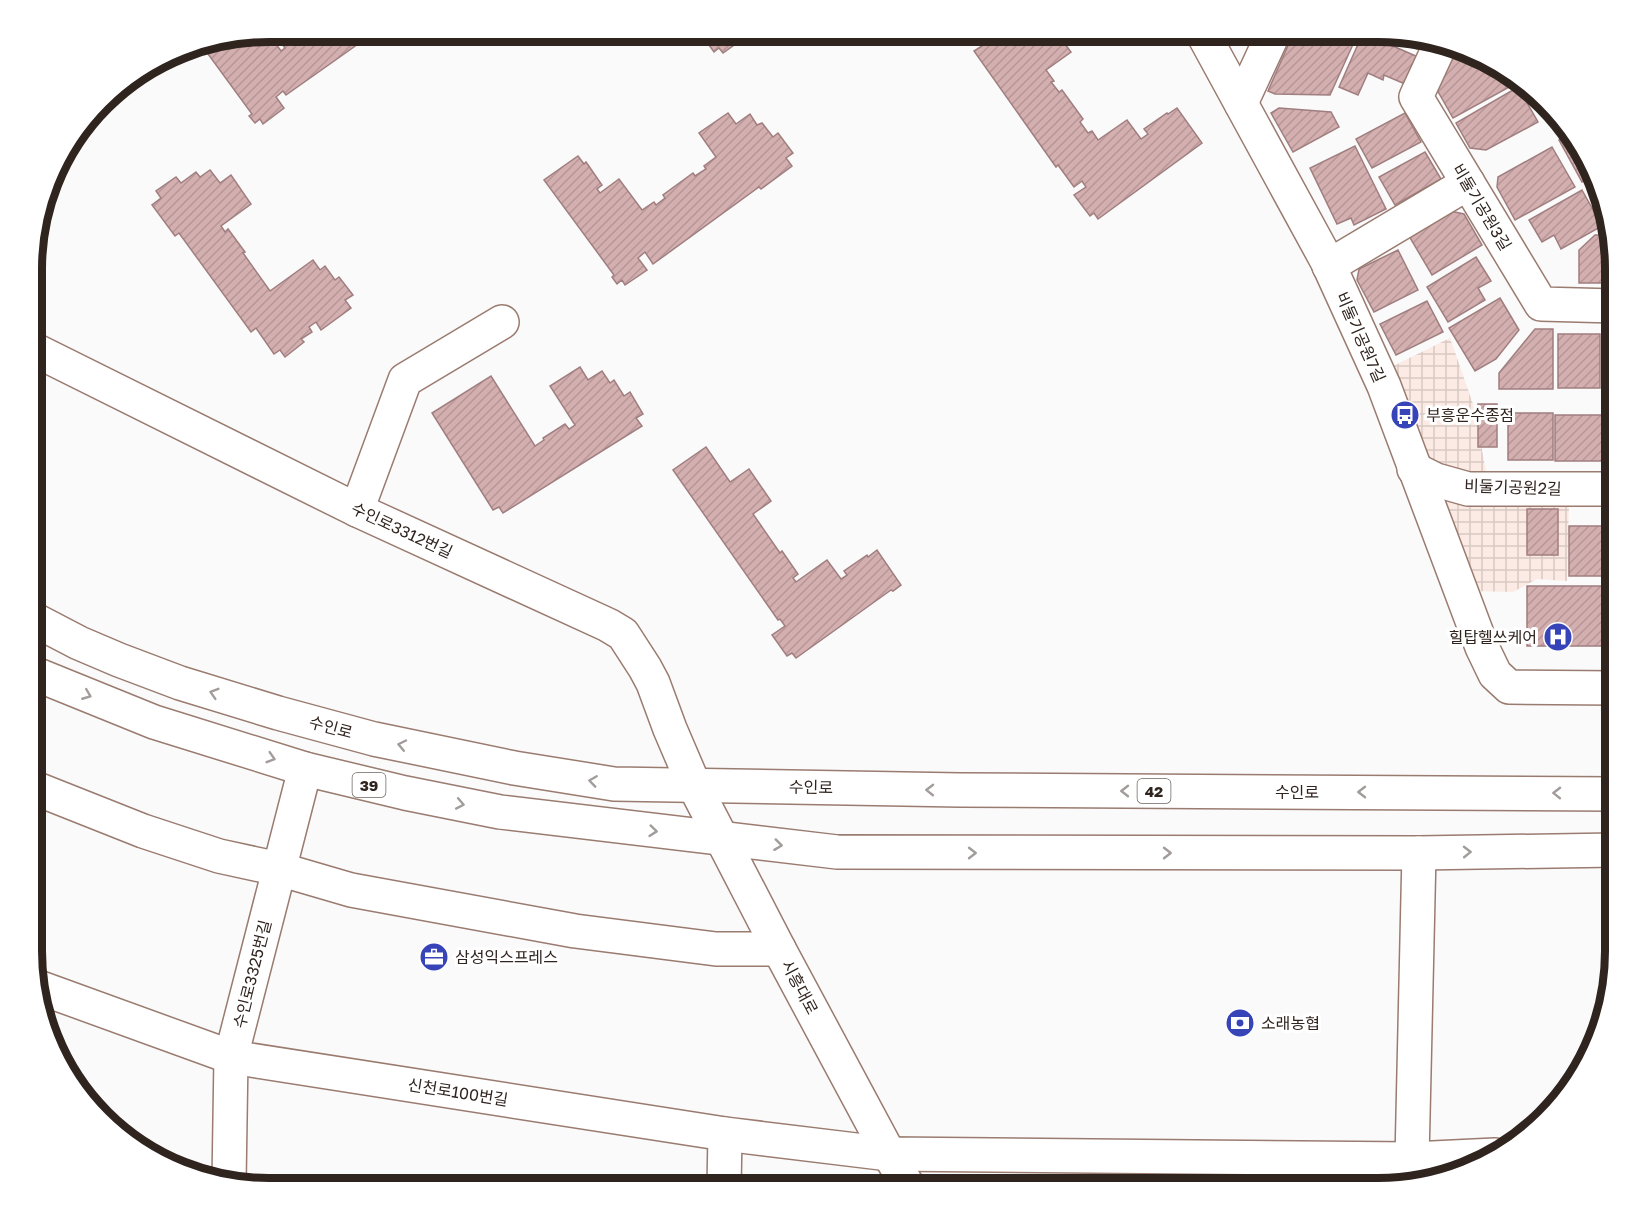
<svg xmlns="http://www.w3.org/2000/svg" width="1647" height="1220" font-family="'Golos Text','Noto Sans KR',sans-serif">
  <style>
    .industrial { fill: url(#industrial-grid) }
    .building { fill: url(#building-hatch); stroke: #a07e7f; stroke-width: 1.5 }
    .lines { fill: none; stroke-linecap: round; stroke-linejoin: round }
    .minor-casing { stroke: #9a7b6f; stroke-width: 36 }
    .major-casing { stroke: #9a7b6f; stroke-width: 36 }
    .minor { stroke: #fff; stroke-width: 33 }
    .major { stroke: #fff; stroke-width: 33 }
    .oneway { stroke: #a29c9a }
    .labels { text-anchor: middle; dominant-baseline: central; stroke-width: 6; stroke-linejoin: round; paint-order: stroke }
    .shield { fill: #fff; stroke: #6e6662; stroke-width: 1.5 }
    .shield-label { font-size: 15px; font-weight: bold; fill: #30241f }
    .street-label { font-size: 16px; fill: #30241f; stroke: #fff }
    .poi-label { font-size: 16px; fill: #30241f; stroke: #fff; text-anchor: start }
    .rim { fill: none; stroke: #30241f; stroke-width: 8 }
  </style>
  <defs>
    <pattern id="industrial-grid" width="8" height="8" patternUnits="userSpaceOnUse" patternTransform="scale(1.5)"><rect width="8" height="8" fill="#fcebe4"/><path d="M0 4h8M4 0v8" fill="none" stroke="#d8c9c3"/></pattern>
    <pattern id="building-hatch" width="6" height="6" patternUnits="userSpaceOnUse" patternTransform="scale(1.5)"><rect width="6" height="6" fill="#d4afb0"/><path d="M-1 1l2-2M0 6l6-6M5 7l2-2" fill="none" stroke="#b69697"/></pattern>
  </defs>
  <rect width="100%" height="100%" fill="#fafafa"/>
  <polygon class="industrial" points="1450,338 1473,404 1491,497 1569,503 1567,581 1537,579 1513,592 1470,591 1385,370"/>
  <g class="building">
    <polygon points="267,32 281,51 285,48 282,44 299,32 375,32 286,95 283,91 276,97 284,108 263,124 260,119 255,123 249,116 252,114 200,43"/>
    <polygon points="703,32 740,32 744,38 723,53 719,48 714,52 709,45 711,43"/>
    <polygon points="986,32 1056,32 1071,52 1046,70 1054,81 1051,82 1059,92 1062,90 1083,119 1080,122 1088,133 1092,131 1098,140 1127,120 1141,139 1148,134 1144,129 1167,113 1168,114 1177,108 1202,143 1098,219 1094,213 1090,216 1074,195 1086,187 1082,181 1074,187 1058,165 1056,167 974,51 982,46 977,38"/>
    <polygon points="1294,32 1336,32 1355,40 1330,95 1275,94 1268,91"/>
    <polygon points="1379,32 1393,32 1422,39 1417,49"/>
    <polygon points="1363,33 1418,57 1405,84 1384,75 1383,80 1368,73 1358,95 1339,87"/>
    <polygon points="1456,51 1482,58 1507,73 1513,85 1453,118 1436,88"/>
    <polygon points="1518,87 1538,122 1486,150 1470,148 1456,123"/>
    <polygon points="1531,88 1534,90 1550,110 1545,113"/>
    <polygon points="1279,108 1331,112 1339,127 1293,152 1271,113"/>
    <polygon points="728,113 736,124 750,114 757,125 762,123 773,137 778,133 793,153 786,158 792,166 761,189 759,187 653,264 645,252 638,258 647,270 625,285 622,280 617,284 612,277 614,275 544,180 578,156 584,164 586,162 602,185 597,189 600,193 619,179 642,210 654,202 656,205 665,198 663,195 693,173 695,176 706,169 704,166 716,157 699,133"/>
    <polygon points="1405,113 1421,142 1372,168 1356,139"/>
    <polygon points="1569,135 1591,164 1594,176 1582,182 1559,140"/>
    <polygon points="1355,146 1386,209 1354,225 1351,218 1337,224 1310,168"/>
    <polygon points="1552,147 1575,187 1515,220 1497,187 1498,177"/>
    <polygon points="1425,152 1441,179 1395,205 1379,177"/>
    <polygon points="210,170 220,183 231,175 251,204 221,226 225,232 228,229 245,252 243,253 270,291 313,260 320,270 325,266 335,280 339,277 353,295 345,300 351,308 321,330 316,322 309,327 312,332 301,339 304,342 285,357 280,350 274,354 256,328 251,332 179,233 175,236 152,205 161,198 156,191 176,177 181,183 196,172 200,177"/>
    <polygon points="1582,190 1602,226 1561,249 1554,235 1542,242 1529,220"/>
    <polygon points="1450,211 1464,214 1482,245 1432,275 1409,236"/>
    <polygon points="1595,235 1608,235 1615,269 1615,283 1579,283 1579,250"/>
    <polygon points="1398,250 1418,290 1374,312 1357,280 1359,269"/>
    <polygon points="1476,257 1491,281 1478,288 1485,300 1448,322 1427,287"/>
    <polygon points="1500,298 1519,330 1496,359 1475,371 1449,328"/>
    <polygon points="1427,301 1443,332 1396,355 1380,324"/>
    <polygon points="1535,329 1553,329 1553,389 1499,389 1499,373"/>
    <rect x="1558" y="334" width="42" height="54"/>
    <rect x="1604" y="335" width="11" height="45"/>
    <polygon points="580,367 588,380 602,371 610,383 614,380 624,396 630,392 643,414 636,418 642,426 503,513 499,507 493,510 432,413 491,376 535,446 544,440 543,438 565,424 569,429 575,425 550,386"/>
    <rect x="1478" y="404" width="19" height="43"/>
    <rect x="1508" y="413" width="45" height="47"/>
    <rect x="1555" y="415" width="60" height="46"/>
    <polygon points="706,447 730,482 749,469 771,501 753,514 780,553 782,551 798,574 793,578 796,582 827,560 841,579 847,575 844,571 867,555 868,557 877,550 901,585 893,591 891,590 796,658 792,653 787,656 772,635 785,626 780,619 778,620 673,470"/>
    <rect x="1527" y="509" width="31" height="46"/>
    <rect x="1569" y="526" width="46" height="50"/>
    <rect x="1527" y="586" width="88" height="60"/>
    <polygon points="1416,1178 1416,1180 1378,1188 1308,1188 1308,1187"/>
  </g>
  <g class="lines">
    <g class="minor-casing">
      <g id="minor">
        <polyline points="1202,32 1327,261 1384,386 1482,647 1495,674 1509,687 1615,688"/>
        <polyline points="1441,43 1416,97 1541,304 1615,306"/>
        <polyline points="1241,103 1274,32"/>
        <polyline points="1329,266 1468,183"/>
        <polyline points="33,349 357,510 608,625 623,634 645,668 653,683 670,729 694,785"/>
        <polyline points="1414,469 1436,480 1468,489 1615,489"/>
        <polyline points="357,510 405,380 502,322"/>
        <polyline points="32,787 143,831 219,856 279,869 351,890 575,931 716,949 779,949"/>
        <polyline points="38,987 231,1057 725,1134 889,1154 1412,1159 1419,853"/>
        <polyline points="1412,1159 1495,1155"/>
        <polyline points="229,1182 231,1057 305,769"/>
        <polyline points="724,1188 725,1134"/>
      </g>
    </g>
    <g class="major-casing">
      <g id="major">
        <polyline points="33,619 79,643 119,660 180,683 278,713 374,739 514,768 614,784 960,790 1615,794"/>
        <polyline points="33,673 154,722 305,769 405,793 500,812 837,852 1419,853 1615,850"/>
        <polyline points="694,785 779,949 889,1154 909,1188"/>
      </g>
    </g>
    <use href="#minor" class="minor"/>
    <use href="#major" class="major"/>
  </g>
  <defs><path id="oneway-chevron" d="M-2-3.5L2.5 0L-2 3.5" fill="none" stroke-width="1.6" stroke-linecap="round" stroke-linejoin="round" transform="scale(1.5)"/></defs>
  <g class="oneway">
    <use href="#oneway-chevron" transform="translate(214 693) rotate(-163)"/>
    <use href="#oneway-chevron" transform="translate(87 695) rotate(22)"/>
    <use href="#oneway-chevron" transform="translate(402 745) rotate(-168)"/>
    <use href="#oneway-chevron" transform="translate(271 758) rotate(17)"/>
    <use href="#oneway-chevron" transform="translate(593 781) rotate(-172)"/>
    <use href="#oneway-chevron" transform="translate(930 790) rotate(-179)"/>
    <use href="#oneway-chevron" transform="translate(1125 791) rotate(-180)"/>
    <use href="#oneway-chevron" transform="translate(1362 792) rotate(-180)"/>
    <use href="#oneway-chevron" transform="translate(1557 793) rotate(-179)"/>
    <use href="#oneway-chevron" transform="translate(460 804) rotate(11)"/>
    <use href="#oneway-chevron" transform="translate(653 831) rotate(6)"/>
    <use href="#oneway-chevron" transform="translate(778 845) rotate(7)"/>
    <use href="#oneway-chevron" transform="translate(1467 852) rotate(-1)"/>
    <use href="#oneway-chevron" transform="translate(972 853)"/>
    <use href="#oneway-chevron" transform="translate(1167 853)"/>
  </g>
  <defs>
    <g id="bus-disc" transform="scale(1.5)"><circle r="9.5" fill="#3644b7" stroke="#fff"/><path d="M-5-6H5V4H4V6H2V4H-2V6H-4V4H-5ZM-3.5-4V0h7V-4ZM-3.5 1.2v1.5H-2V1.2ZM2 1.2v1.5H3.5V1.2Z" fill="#fff"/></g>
    <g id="hospital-disc" transform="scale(1.5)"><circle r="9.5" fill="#3644b7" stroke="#fff"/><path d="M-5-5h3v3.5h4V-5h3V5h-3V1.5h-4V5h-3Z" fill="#fff"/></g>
    <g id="office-disc" transform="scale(1.5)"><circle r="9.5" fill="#3644b7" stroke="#fff"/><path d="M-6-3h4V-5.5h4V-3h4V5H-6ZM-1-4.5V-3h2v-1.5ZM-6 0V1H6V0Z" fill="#fff"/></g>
    <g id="bank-disc" transform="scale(1.5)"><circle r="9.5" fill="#3644b7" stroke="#fff"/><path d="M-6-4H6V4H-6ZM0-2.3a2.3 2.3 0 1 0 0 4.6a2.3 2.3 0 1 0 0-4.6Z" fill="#fff"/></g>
  </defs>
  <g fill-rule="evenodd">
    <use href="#bus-disc" x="1405" y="415"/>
    <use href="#hospital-disc" x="1558" y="637"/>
    <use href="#office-disc" x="434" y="957"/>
    <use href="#bank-disc" x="1240" y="1023"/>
  </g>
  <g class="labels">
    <g class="shield">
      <rect x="352.5" y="773" width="33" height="24" rx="4.5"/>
      <rect x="1137.5" y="779" width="33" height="24" rx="4.5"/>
    </g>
    <g class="shield-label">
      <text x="369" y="785">39</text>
      <text x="1154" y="791">42</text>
    </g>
    <g class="street-label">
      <text transform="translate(1482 207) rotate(59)">비둘기공원3길</text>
      <text transform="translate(1361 337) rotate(66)">비둘기공원7길</text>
      <text transform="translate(1513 487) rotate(2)">비둘기공원2길</text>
      <text transform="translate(402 530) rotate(25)">수인로3312번길</text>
      <text transform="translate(331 727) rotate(15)">수인로</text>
      <text transform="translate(811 787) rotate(1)">수인로</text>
      <text x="1297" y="792">수인로</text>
      <text transform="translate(252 974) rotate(-76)">수인로3325번길</text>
      <text transform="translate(800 987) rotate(62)">시흥대로</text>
      <text transform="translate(458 1092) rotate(9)">신천로100번길</text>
    </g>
    <g class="poi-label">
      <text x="1426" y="415">부흥운수종점</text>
      <text x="1537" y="637" text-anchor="end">힐탑헬쓰케어</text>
      <text x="455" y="957">삼성익스프레스</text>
      <text x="1261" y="1023">소래농협</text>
    </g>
  </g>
  <path d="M0 0H1647V1220H0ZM269 42H1378A227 227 0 0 1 1605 269V951A227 227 0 0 1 1378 1178H269A227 227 0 0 1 42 951V269A227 227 0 0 1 269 42Z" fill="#fff" fill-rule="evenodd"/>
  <path class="rim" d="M269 42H1378A227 227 0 0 1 1605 269V951A227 227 0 0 1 1378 1178H269A227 227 0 0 1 42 951V269A227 227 0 0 1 269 42Z"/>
</svg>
